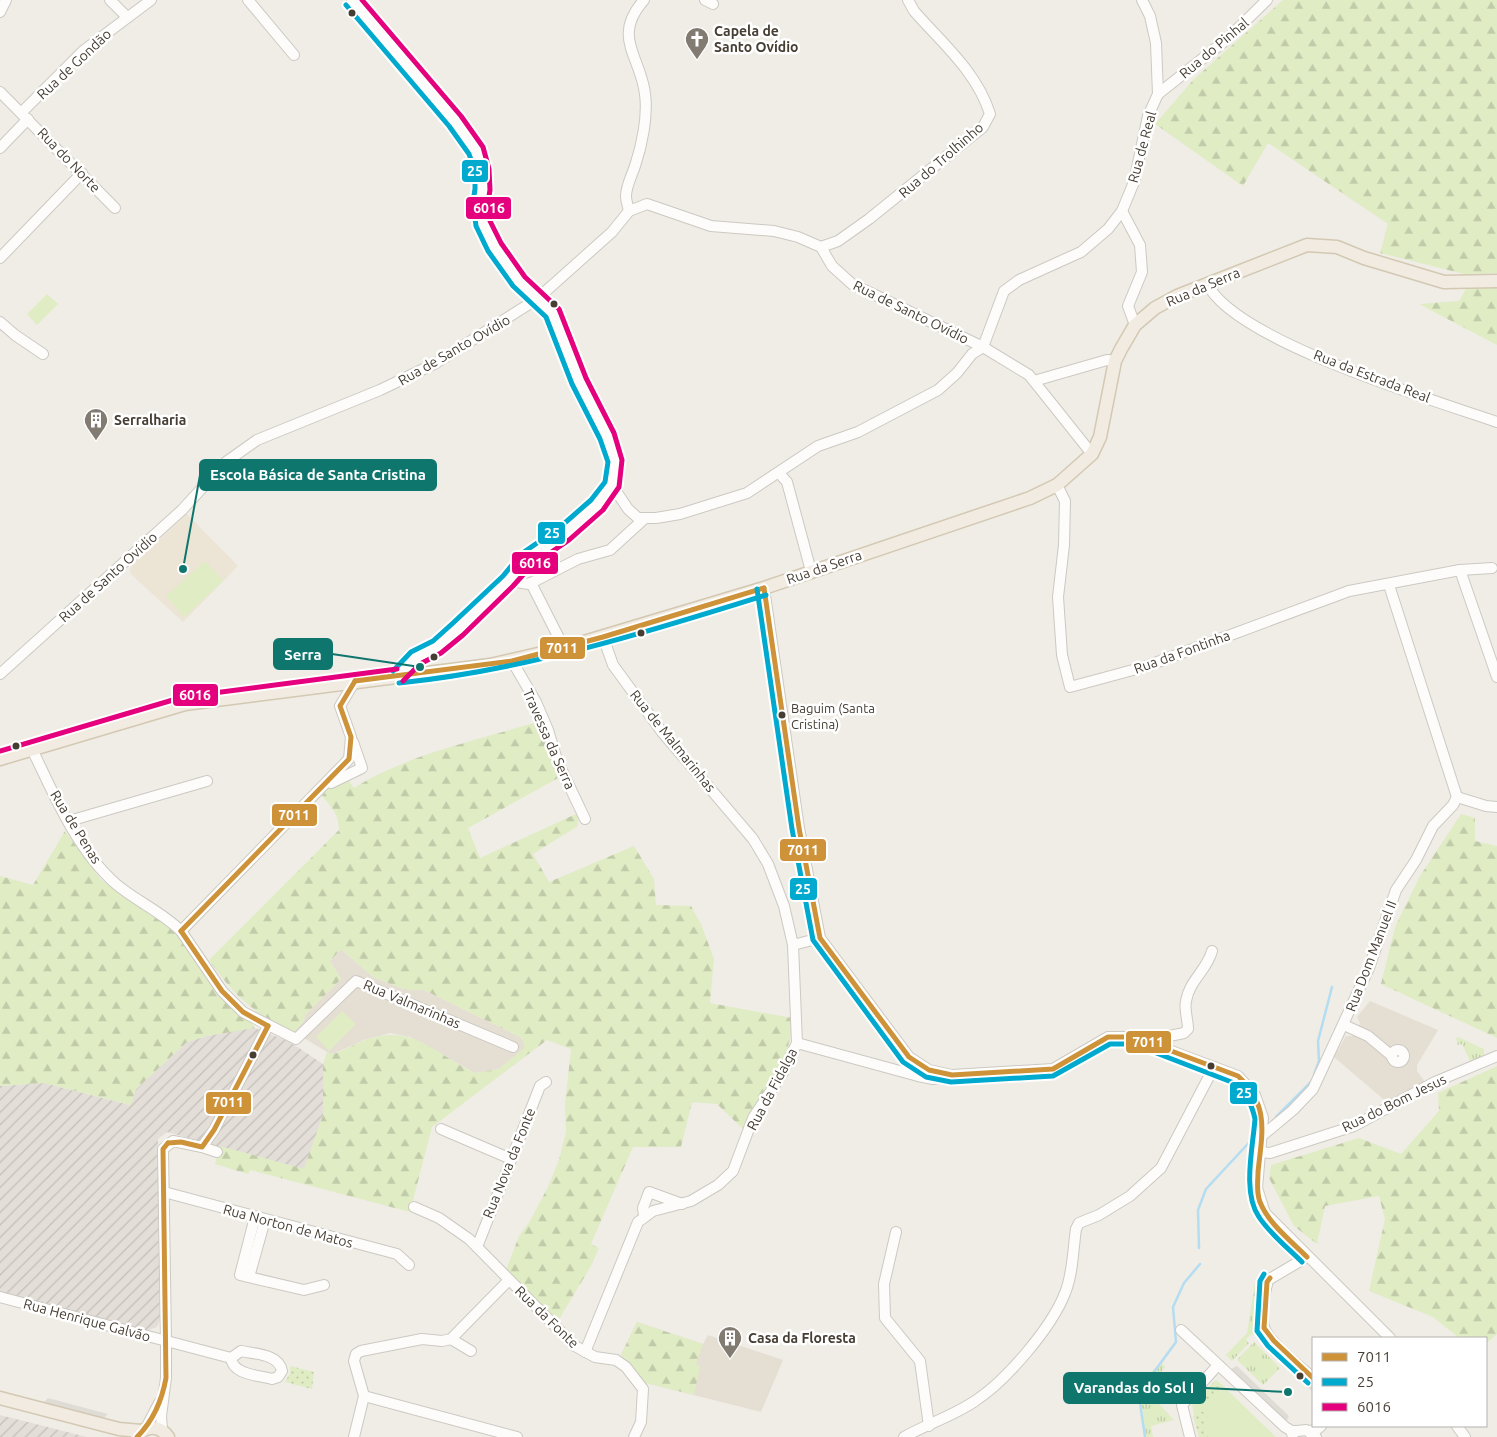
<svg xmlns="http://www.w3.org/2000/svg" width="1497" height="1437" font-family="Ubuntu,sans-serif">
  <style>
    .residential { fill: #e5ded3 }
    .industrial { fill: url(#industrial-furrows) }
    .education { fill: #ece4d5 }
    .grass { fill: url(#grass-tufts) }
    .forest { fill: url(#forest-firs) }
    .park { fill: #dfecc4 }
    .garden { fill: url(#garden-dots) }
    .parking { fill: #dfdcd6 }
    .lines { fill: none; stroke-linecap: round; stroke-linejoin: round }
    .stream { stroke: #b4ddf1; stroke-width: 2.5 }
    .minor-casing { stroke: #ccc9c2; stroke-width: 12 }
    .major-casing { stroke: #d3c8b2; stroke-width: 15 }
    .minor { stroke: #fdfcfb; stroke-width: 10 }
    .major { stroke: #f1ebe2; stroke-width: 12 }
    .bus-1-casing { stroke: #fff; stroke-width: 9 }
    .bus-2-casing { stroke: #fff; stroke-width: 9 }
    .bus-3-casing { stroke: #fff; stroke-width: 9 }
    .bus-1 { stroke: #ce9339; stroke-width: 5 }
    .bus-2 { stroke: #00a9ce; stroke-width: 5 }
    .bus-3 { stroke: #e5007d; stroke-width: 5 }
    .bus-dot { fill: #463d33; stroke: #fff; stroke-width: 2 }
    .labels { text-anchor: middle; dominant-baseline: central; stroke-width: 5; stroke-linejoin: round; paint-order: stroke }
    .bus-label { font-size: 13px; fill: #463d33; stroke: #fff; text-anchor: start }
    .poi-label { font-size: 14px; font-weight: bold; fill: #463d33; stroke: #fff; text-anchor: start }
    .street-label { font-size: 14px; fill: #463d33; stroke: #fff }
    .leader { fill: none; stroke: #0f766e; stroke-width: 2 }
    .callout-dot { fill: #0f766e; stroke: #fff; stroke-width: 2 }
    .callout { fill: #0f766e; stroke: #0f766e; stroke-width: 2 }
    .callout-label { font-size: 15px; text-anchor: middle; font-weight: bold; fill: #fff }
    .line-badge { stroke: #fff; stroke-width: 2 }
    .badge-label { font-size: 14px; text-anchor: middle; font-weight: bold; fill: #fff }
  </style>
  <defs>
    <pattern id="industrial-furrows" width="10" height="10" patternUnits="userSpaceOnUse" patternTransform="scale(1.25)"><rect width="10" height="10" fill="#e3ded8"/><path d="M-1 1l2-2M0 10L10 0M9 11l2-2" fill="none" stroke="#c4bfba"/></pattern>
    <pattern id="grass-tufts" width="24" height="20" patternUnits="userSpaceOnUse" patternTransform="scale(1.25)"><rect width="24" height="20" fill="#dfecc4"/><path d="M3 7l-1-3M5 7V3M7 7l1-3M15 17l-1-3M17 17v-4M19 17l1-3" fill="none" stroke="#c1cba9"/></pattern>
    <pattern id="forest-firs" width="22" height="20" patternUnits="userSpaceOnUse" patternTransform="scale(1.25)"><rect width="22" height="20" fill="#dfecc4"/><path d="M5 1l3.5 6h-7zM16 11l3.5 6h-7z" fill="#c1cba9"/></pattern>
    <pattern id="garden-dots" width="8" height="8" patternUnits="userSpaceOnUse" patternTransform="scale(1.25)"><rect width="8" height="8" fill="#dfecc4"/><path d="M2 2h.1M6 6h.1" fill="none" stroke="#c1cba9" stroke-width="1.8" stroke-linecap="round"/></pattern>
  </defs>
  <rect width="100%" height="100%" fill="#f0ede6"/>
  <g class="residential">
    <polygon points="341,949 373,977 406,990 424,990 520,1037 524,1042 525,1048 499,1069 475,1073 410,1037 390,1033 364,1040 333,1054 327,1052 294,1032 304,1021 305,1015 341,979 330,961"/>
    <polygon points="1370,1001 1438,1030 1417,1065 1417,1071 1425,1082 1389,1104 1334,1057 1346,1036 1354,1036 1360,1023 1357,1017"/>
    <polygon points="637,1322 703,1344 708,1335 783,1360 761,1412 646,1383 621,1355"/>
  </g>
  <g class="industrial">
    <polygon points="252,1027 290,1042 323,1064 323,1115 304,1170 167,1132 158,1139 160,1320 157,1327 146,1331 0,1292 0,1086 44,1083 130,1105 135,1090 187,1042 207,1036"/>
    <polygon points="0,1415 87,1437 0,1437"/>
  </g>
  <polygon class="education" points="187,514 238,566 183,622 133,576 130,571 132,565"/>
  <g class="grass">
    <polygon points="1458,1037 1484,1049 1484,1058 1471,1063 1462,1044 1458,1045 1456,1039"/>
    <polygon points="1255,1283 1261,1284 1254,1336 1252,1334 1246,1339 1249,1343 1232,1361 1226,1355 1247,1333"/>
    <polygon points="1254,1342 1280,1368 1263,1385 1237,1360"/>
    <polygon points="1161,1362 1165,1367 1147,1391 1174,1420 1151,1426 1153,1437 1146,1437 1139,1385"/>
  </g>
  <g class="forest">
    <polygon points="1283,0 1497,0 1497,273 1464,274 1380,253 1388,224 1268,143 1243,186 1155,124 1194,79"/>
    <polygon points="1497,286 1497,345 1419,304 1459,301 1466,289"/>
    <path d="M541,721L560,777L468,828L480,858L578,813V826L533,854L549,882L634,846L654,879L656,905L691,906L701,924L714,959L710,1003L792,1018C792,1037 786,1058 777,1075C767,1094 751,1109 743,1129L717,1104L692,1102L681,1147H633L591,1244L599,1248L591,1266L558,1321L506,1270L519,1236L530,1221L548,1187L559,1160L566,1132L565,1105L571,1049L547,1040L432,1127L410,1212L250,1170L248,1174L215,1164L220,1146L304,1169L323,1115V1064L327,1052L333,1054C344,1051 354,1044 365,1040C414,1023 434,1054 475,1073L499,1069L524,1048V1043L520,1037L424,990H406L373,977L341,949L330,961L341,979L305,1015L304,1021L294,1032C252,1012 236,998 209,960L339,830C339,815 332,807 322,796L330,786L348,780L354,788C410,753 479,740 541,721Z"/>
    <polygon points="1461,814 1475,818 1475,841 1497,846 1497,1038 1381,984 1395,927 1420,876"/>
    <path d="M65,831L101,880L169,927C189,947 201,974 219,995C229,1008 243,1014 254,1025V1028L207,1036L187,1042L136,1089L131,1105L44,1083L0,1086V876L33,885Z"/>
    <polygon points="1497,1066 1497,1334 1486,1344 1486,1338 1459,1338 1433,1317 1369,1291 1385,1219 1379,1196 1325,1206 1317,1244 1294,1226 1269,1178 1271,1165 1359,1138 1401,1154 1439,1111 1438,1093"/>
    <polygon points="637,1322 703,1344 696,1364 700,1366 694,1395 646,1383 621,1355"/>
  </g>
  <g class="park">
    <polygon points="47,294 58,304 37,325 27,314"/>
    <polygon points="205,561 223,581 184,617 166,596"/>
    <polygon points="342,1011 356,1024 329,1051 316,1037"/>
    <polygon points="1216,1380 1221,1384 1276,1437 1199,1437 1192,1405"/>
  </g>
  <g class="garden">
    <polygon points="290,1366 314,1372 312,1389 285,1382 290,1373"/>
    <path d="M1216,1380L1221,1384C1212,1396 1213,1409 1193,1406V1403Z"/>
    <polygon points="1199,1412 1210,1412 1204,1421 1208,1437 1199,1437 1193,1416"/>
  </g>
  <g class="parking">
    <polygon points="1268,1341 1313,1384 1313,1392 1266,1348"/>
    <polygon points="1237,1366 1289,1416 1286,1422 1231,1369"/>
    <polygon points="48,1398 108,1414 103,1419 43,1403"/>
  </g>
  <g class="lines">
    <g class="stream">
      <polyline points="1314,1075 1319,1061 1318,1041 1332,987"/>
      <polyline points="1276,1117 1311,1082"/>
      <polyline points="1199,1248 1198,1210 1206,1189 1257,1134"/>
      <path d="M1145,1437C1144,1427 1138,1398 1140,1391L1176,1342L1173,1307L1184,1283L1200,1264"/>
    </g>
    <g class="minor-casing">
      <g id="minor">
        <polyline points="110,0 127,17"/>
        <polyline points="248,0 294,55"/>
        <polyline points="352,0 406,66 455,121 476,151 482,170 483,190 480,202 483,223 494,247 519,282 552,313 579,381 607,436 615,461 615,472 612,485 597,505 564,534 526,560 508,581 458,629 437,647 415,658 398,676"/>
        <polyline points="705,0 713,4"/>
        <polyline points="0,12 6,0"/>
        <polyline points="0,92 115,208"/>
        <polyline points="1158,94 1226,40 1267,0"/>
        <polyline points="22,112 83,51 151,0"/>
        <polyline points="0,148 28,119"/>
        <path d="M629,211C628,206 626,201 626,196C626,186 632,175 635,166C642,145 648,116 645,94C641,57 611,37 644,0"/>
        <polyline points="1122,211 1140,245 1142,272 1128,306 1135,325"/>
        <path d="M821,247L838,241L869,219L983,127L990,114C977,72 942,43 914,11L908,0"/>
        <polyline points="0,258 82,173"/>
        <path d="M1207,283C1232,340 1436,401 1497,422"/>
        <polyline points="0,322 15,335 43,354"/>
        <polyline points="1034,381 1107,360 1115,361"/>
        <polyline points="779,473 787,482 811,571"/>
        <polyline points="612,485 628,509 638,518 656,518 680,514 747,493 818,446 858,432 938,390 957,373 972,354 983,347 1004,291 1019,280 1081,252 1108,229 1122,211 1134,182 1148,116 1158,94 1156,43 1150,16 1142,0"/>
        <polyline points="1057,485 1065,501 1064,545 1058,597 1062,655 1070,687 1144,667 1349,591 1460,570 1492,568"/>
        <polyline points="1460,570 1497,677"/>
        <polyline points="508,581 529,584 578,559 610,550 644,519"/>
        <polyline points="531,583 564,648"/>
        <polyline points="1389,585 1457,797 1486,806 1497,807"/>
        <polyline points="764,588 799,828 820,938 909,1057 929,1070 952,1075 1053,1069 1108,1037 1134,1037 1238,1076 1255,1095 1263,1118 1257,1188 1265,1213 1390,1338"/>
        <polyline points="512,661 536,702 548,730 557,760 585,819"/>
        <polyline points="0,674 182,510 226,462 257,440 380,390 436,363 537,299 612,232 629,211 647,204 711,226 774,231 798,237 821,247 832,266 852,284 983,347 1029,375 1092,454"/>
        <path d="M32,749C54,795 77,850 116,884C136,901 162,912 181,931L222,991L243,1012L296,1039L356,981L513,1047"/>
        <polyline points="331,783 362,768 353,742"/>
        <polyline points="69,821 207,781"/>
        <polyline points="181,931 349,759 351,737 340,706 355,681"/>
        <polyline points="793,945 820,938"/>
        <polyline points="1344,1025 1368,1036 1392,1056"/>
        <path d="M1145,1041L1184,1033L1188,1029C1188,1020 1184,1010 1186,1001C1189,981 1207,970 1212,951"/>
        <polyline points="797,1043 918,1076 933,1079 948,1076"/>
        <circle cx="1398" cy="1056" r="6"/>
        <polyline points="441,1129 511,1159"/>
        <polyline points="1263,1135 1293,1110 1313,1089 1369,968 1396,890 1416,860 1433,826 1453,805 1457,797"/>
        <polyline points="202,1147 217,1152"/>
        <polyline points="1260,1152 1270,1153 1354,1126 1435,1082 1497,1056"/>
        <polyline points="164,1192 397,1254 409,1265"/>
        <polyline points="414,1207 439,1218 469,1239 575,1346 595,1357 616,1360 626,1367 643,1389 641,1422 634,1437"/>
        <polyline points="644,1215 643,1208 649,1192 682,1204"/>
        <polyline points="255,1217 240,1275 304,1290 324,1285"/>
        <polyline points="896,1232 884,1284 885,1318 920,1361 929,1426"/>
        <polyline points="477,1247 540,1086 546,1082"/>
        <path d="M1307,1257L1268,1280C1265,1292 1260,1315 1264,1327C1269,1343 1301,1367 1313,1378"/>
        <polyline points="249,1277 265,1220"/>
        <polyline points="0,1297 231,1358"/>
        <polyline points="1181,1330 1285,1427 1292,1431 1297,1431"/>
        <polyline points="451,1339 471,1351"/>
        <path d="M241,1351C255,1354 279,1354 282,1371L278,1377L272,1379C258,1375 233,1375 231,1358Z"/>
        <polyline points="585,1352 638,1222 653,1211 691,1201 718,1185 733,1171 753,1118 782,1074 797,1043 793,945 784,906 768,864 753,839 662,732 613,665 603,637"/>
        <polyline points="364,1396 517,1437"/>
        <polyline points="1457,1426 1465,1437"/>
        <polyline points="146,1428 159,1403"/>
        <polyline points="162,1430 161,1416 166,1378 166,1341 163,1149 173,1141 202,1147 214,1130 268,1026"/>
        <polyline points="1309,1431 1316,1430 1321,1426"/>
        <polyline points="1292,1434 1297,1431 1306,1430 1316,1437"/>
        <polyline points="354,1437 364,1396 354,1361 356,1354 361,1351 422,1339 442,1341 451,1339 509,1280"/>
        <path d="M904,1437C927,1424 953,1416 975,1401C1006,1381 1052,1327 1065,1293C1073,1274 1073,1249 1076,1229L1079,1223L1099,1215L1130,1196L1161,1168L1214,1067"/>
        <polyline points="1190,1437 1182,1405 1218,1365"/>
      </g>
    </g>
    <g class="major-casing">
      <g id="major">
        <polyline points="0,759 185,704 490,665 564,648 764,588 1030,498 1057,485 1092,454 1100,437 1115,361 1121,349 1135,325 1155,308 1177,296 1307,245 1337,247 1364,258 1444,282 1497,281"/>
        <polyline points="0,1398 119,1429 141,1431"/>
        <path d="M137,1436C146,1425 160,1425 168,1437"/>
      </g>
    </g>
    <use href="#minor" class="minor"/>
    <use href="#major" class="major"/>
    <g class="bus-1-casing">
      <g id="bus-1">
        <path d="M764,588L799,828L820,938L909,1057L929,1070L952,1075L1053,1069L1108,1037H1134L1238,1076C1270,1105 1262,1133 1258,1172C1258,1182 1256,1192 1260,1202C1268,1223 1291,1241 1307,1257"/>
        <polyline points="355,681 512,661 603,637 764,588"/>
        <polyline points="181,931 349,759 351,737 340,706 355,681"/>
        <polyline points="181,931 222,991 243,1012 268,1026"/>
        <polyline points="168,1143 181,1142 202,1147 214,1130 268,1026"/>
        <polyline points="1270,1278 1267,1282 1264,1328 1274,1341 1313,1378"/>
        <path d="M137,1437C153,1421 162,1400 166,1378L163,1149L168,1143"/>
      </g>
    </g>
    <g class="bus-2-casing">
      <g id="bus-2">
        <polyline points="346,5 449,126 469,154 475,171 475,189 473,202 476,226 488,251 513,286 546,317 572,384 600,439 608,462 605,482 591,500 559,528 521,554 503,576 453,623 433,641 411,652 393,671"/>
        <path d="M757,589L792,829L813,940L903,1062L926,1077L951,1082L1053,1076L1110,1044H1133L1234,1083C1245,1092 1252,1104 1255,1119C1253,1147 1242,1193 1259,1217C1270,1234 1288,1248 1302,1262"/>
        <path d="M399,683C525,670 645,633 766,595"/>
        <polyline points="1264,1274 1260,1281 1257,1331 1268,1346 1308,1383"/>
      </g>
    </g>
    <g class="bus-3-casing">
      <g id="bus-3">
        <polyline points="362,0 461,116 483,147 489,169 490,190 488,202 490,221 501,243 525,277 559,309 586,378 614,433 622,460 619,487 603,510 569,540 531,566 513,586 463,635 441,653 420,664 403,681"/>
        <polyline points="0,751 183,697 397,669"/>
      </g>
    </g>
    <use href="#bus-1" class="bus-1"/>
    <use href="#bus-2" class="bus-2"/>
    <use href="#bus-3" class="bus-3"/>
  </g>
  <defs>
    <g id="church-pin" transform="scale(1.25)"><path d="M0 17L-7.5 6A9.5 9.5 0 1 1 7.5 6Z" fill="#827b72" stroke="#fff"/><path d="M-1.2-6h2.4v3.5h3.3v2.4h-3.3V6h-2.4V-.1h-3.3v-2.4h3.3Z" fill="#fff"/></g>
    <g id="building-pin" transform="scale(1.25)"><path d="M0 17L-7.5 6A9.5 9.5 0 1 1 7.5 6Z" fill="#827b72" stroke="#fff"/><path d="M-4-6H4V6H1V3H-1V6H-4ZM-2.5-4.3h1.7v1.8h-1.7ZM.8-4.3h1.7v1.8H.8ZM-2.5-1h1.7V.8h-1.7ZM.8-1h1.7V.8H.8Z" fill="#fff"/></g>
  </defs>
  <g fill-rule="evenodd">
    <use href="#church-pin" x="697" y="39"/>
    <use href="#building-pin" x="96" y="420"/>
    <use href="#building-pin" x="730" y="1338"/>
  </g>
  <g class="bus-dot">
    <circle cx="352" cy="13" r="4.5"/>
    <circle cx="554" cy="304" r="4.5"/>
    <circle cx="641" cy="633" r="4.5"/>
    <circle cx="434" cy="657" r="4.5"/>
    <circle cx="782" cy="715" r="4.5"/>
    <circle cx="16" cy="746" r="4.5"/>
    <circle cx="253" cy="1055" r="4.5"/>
    <circle cx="1211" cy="1066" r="4.5"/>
    <circle cx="1300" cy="1376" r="4.5"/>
  </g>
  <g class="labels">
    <g class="bus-label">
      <text x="791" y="708">Baguim (Santa<tspan x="791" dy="16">Cristina)</tspan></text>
    </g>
    <g class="poi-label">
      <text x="714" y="31">Capela de<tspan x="714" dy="16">Santo Ovídio</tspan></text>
      <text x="114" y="420">Serralharia</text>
      <text x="748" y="1338">Casa da Floresta</text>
    </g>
    <g class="street-label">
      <text transform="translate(1214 48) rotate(-40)">Rua do Pinhal</text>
      <text transform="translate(74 64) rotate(-43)">Rua de Gondão</text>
      <text transform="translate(1142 147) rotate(-75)">Rua de Real</text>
      <text transform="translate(69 160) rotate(46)">Rua do Norte</text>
      <text transform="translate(941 160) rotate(-41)">Rua do Trolhinho</text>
      <text transform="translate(1203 287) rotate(-23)">Rua da Serra</text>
      <text transform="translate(911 312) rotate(26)">Rua de Santo Ovídio</text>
      <text transform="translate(454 350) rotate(-30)">Rua de Santo Ovídio</text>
      <text transform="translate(1372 376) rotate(21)">Rua da Estrada Real</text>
      <text transform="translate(824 567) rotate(-19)">Rua da Serra</text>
      <text transform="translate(108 577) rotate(-42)">Rua de Santo Ovídio</text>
      <text transform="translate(1182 652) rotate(-20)">Rua da Fontinha</text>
      <text transform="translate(549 739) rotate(66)">Travessa da Serra</text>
      <text transform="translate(673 741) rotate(51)">Rua de Malmarinhas</text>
      <text transform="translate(76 827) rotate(58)">Rua de Penas</text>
      <text transform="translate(1371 956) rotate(-69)">Rua Dom Manuel II</text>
      <text transform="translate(412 1004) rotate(23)">Rua Valmarinhas</text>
      <text transform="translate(772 1089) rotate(-62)">Rua da Fidalga</text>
      <text transform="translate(1394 1103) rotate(-26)">Rua do Bom Jesus</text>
      <text transform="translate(509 1163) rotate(-68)">Rua Nova da Fonte</text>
      <text transform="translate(288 1226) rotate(15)">Rua Norton de Matos</text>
      <text transform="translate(547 1317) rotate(44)">Rua da Fonte</text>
      <text transform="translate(87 1320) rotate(15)">Rua Henrique Galvão</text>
    </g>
  </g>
  <path class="leader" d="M183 569L200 475M420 667L332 654M1288 1392L1205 1388"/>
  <g class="callout-dot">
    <circle cx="183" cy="569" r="5"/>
    <circle cx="420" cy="667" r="5"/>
    <circle cx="1288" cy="1392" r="5"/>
  </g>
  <g class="callout">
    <rect x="200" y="460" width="236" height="30" rx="5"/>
    <rect x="274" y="639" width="58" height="30" rx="5"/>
    <rect x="1064" y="1373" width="141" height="30" rx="5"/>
  </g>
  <g class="callout-label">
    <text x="318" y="480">Escola Básica de Santa Cristina</text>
    <text x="303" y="660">Serra</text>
    <text x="1134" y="1393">Varandas do Sol I</text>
  </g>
  <g class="line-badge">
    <rect x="461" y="159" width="28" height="24" rx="5" fill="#00a9ce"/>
    <rect x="465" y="196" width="47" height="24" rx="5" fill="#e5007d"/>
    <rect x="537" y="521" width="29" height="24" rx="5" fill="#00a9ce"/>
    <rect x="511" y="551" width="48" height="24" rx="5" fill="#e5007d"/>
    <rect x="539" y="636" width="47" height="24" rx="5" fill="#ce9339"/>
    <rect x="172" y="683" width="47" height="24" rx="5" fill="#e5007d"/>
    <rect x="271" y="803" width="47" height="24" rx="5" fill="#ce9339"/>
    <rect x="779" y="838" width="48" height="24" rx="5" fill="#ce9339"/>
    <rect x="789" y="877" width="29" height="24" rx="5" fill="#00a9ce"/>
    <rect x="1125" y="1030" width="47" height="24" rx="5" fill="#ce9339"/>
    <rect x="1229" y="1081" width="29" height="24" rx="5" fill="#00a9ce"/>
    <rect x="205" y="1091" width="47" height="24" rx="5" fill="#ce9339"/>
  </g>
  <g class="badge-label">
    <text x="475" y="176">25</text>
    <text x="489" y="213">6016</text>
    <text x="552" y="538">25</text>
    <text x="535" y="568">6016</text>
    <text x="562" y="653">7011</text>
    <text x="195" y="700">6016</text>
    <text x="294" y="820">7011</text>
    <text x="803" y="855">7011</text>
    <text x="803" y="894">25</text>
    <text x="1148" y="1047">7011</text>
    <text x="1244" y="1098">25</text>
    <text x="228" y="1107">7011</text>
  </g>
  <rect x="1312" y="1337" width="175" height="90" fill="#ffffff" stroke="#b5b1ad"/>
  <rect x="1322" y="1353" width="25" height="8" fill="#ce9339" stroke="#b5b1ad"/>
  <text x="1357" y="1362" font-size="15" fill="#463d33">7011</text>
  <rect x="1322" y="1378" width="25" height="8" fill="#00a9ce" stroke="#b5b1ad"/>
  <text x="1357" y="1387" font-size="15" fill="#463d33">25</text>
  <rect x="1322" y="1403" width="25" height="8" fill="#e5007d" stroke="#b5b1ad"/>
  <text x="1357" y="1412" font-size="15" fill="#463d33">6016</text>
</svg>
